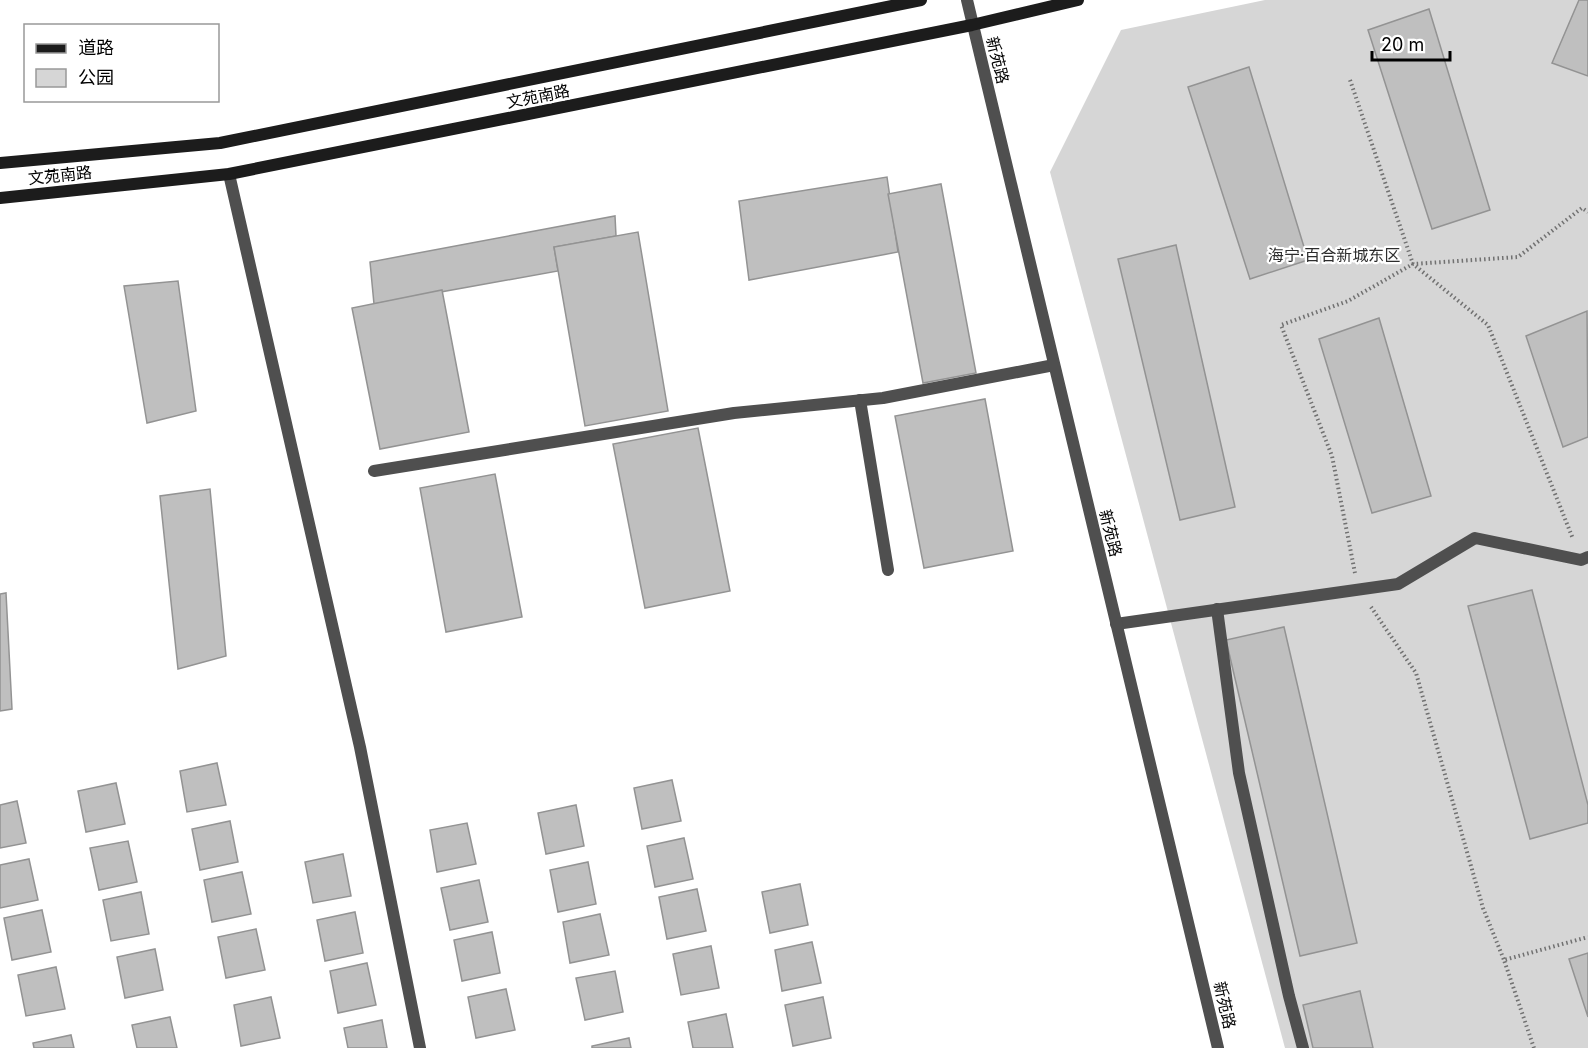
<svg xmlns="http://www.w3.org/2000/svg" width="1588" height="1048" font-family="Inter,'Noto Sans SC',sans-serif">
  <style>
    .green { fill: #d6d6d6 }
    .building { fill: #bfbfbf; stroke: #939393; stroke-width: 1.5 }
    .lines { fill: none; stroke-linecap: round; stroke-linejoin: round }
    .path { stroke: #717171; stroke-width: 4; stroke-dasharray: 1.5 3; stroke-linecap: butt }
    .service { stroke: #4f4f4f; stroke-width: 12 }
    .minor { stroke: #4f4f4f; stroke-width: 12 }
    .secondary { stroke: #1c1c1c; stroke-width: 12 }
    .labels { text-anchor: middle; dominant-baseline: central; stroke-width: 4.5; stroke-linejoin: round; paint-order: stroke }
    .street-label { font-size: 16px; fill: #000; stroke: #fff }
    .park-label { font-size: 16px; fill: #2d2d2d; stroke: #fff }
  </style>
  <rect width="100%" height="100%" fill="#fff"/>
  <polygon class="green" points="1265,0 1588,0 1588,1048 1285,1048 1050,172 1121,30"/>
  <g class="building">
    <polygon points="1579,0 1588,0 1588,76 1552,63"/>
    <polygon points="1429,9 1490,210 1432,229 1368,30"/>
    <polygon points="1249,67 1308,260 1250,279 1188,87"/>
    <polygon points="887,177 898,252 749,280 739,201"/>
    <polygon points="941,184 976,373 923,383 888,194"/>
    <polygon points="615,216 616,236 554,247 558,271 374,304 370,262"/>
    <polygon points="638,232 668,411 585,426 554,247"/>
    <polygon points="1176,245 1235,507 1180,520 1118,259"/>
    <polygon points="178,281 196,411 147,423 124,286"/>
    <polygon points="442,290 469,432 380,449 352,308"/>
    <polygon points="1587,311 1588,437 1563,447 1526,336"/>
    <polygon points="1379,318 1431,496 1372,513 1319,339"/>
    <polygon points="985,399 1013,551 924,568 895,416"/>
    <polygon points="698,428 730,591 645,608 613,444"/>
    <polygon points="495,474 522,617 446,632 420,488"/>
    <polygon points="210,489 226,656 178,669 160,496"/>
    <polygon points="1532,590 1588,805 1588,823 1530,839 1468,606"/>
    <polygon points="6,593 12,709 0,711 0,594"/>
    <polygon points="1284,627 1357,943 1300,956 1226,640"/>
    <polygon points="217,763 226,805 187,812 180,771"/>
    <polygon points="672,780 681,821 642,829 634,788"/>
    <polygon points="116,783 125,824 86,832 78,791"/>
    <polygon points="17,801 26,843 0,848 0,805"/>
    <polygon points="576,805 584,846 546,854 538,813"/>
    <polygon points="230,821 238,862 200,870 192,829"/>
    <polygon points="467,823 476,864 437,872 430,830"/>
    <polygon points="684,838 693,879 655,887 647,846"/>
    <polygon points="128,841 137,882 99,890 90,848"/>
    <polygon points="343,854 351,896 313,903 305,862"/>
    <polygon points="29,859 38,900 0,908 0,865"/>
    <polygon points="588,862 596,904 558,912 550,870"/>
    <polygon points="242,872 251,914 212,922 204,880"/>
    <polygon points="479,880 488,922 450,930 441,888"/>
    <polygon points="800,884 808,925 770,933 762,892"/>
    <polygon points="697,889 706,931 667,939 659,897"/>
    <polygon points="141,892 149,934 111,941 103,900"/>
    <polygon points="42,910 51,952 12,960 4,918"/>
    <polygon points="355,912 363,953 325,961 317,920"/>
    <polygon points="600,914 609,955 570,963 563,922"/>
    <polygon points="256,929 265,970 226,978 218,937"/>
    <polygon points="492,932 500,973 462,981 454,940"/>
    <polygon points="812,942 821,983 782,991 775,950"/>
    <polygon points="711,946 719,988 681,995 673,954"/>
    <polygon points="155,949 163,990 125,998 117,957"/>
    <polygon points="1588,953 1588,1017 1569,959"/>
    <polygon points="367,963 376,1005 338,1013 330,971"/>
    <polygon points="56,967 65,1009 26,1016 18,975"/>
    <polygon points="615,971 623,1012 585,1020 576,978"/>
    <polygon points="506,989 515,1030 476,1038 468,997"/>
    <polygon points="1360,991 1373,1048 1313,1048 1303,1005"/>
    <polygon points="271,997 280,1038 241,1046 234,1005"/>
    <polygon points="823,997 831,1038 793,1046 785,1005"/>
    <polygon points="726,1014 733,1048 693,1048 688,1022"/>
    <polygon points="170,1017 177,1048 137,1048 132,1025"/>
    <polygon points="382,1020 387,1048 348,1048 344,1028"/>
    <polygon points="71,1035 74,1048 34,1048 33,1043"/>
    <polygon points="629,1038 631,1048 592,1048 592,1046"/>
  </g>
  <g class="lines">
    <g class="path">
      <polyline points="1350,80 1413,264 1488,325 1573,539"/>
      <polyline points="1355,573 1332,456 1281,325 1348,301 1413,264 1518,257 1582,208 1588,212"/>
      <polyline points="1371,607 1416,673 1483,908 1504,960"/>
      <polyline points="1534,1048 1504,960 1588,937"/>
    </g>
    <g class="service">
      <polyline points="860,400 888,570"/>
      <polyline points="374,471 734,413 883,398 1054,365"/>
      <polyline points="1217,609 1239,773 1289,996 1303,1048"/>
      <polyline points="1116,624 1398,584 1475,538 1581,560 1588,557"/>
    </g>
    <g class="minor">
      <polyline points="967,0 1218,1048"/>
      <polyline points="229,174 360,747 420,1048"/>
    </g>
    <g class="secondary">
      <polyline points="0,163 220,143 921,0"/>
      <polyline points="0,198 229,174 972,25 1078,0"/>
    </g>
  </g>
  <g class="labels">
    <g class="street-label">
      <text transform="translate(998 60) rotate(76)">新苑路</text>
      <text transform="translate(538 96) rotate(-11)">文苑南路</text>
      <text transform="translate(60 175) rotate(-6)">文苑南路</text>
      <text transform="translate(1111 533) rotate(76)">新苑路</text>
      <text transform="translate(1225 1005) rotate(77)">新苑路</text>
    </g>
    <g class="park-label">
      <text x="1334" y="255">海宁·百合新城东区</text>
    </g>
  </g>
  <rect x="24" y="24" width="195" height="78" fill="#ffffff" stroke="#999999" stroke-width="1.5"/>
  <rect x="36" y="44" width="30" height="9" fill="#1c1c1c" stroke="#999999" stroke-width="1.5"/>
  <text x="78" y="54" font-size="18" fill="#000000">道路</text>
  <rect x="36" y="69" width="30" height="18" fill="#d6d6d6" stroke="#999999" stroke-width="1.5"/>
  <text x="78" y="84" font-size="18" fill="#000000">公园</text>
  <path d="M1372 51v9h78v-9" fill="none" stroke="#000000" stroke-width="3"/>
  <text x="1381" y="51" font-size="18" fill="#000000" stroke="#ffffff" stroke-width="4.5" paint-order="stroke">20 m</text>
</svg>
